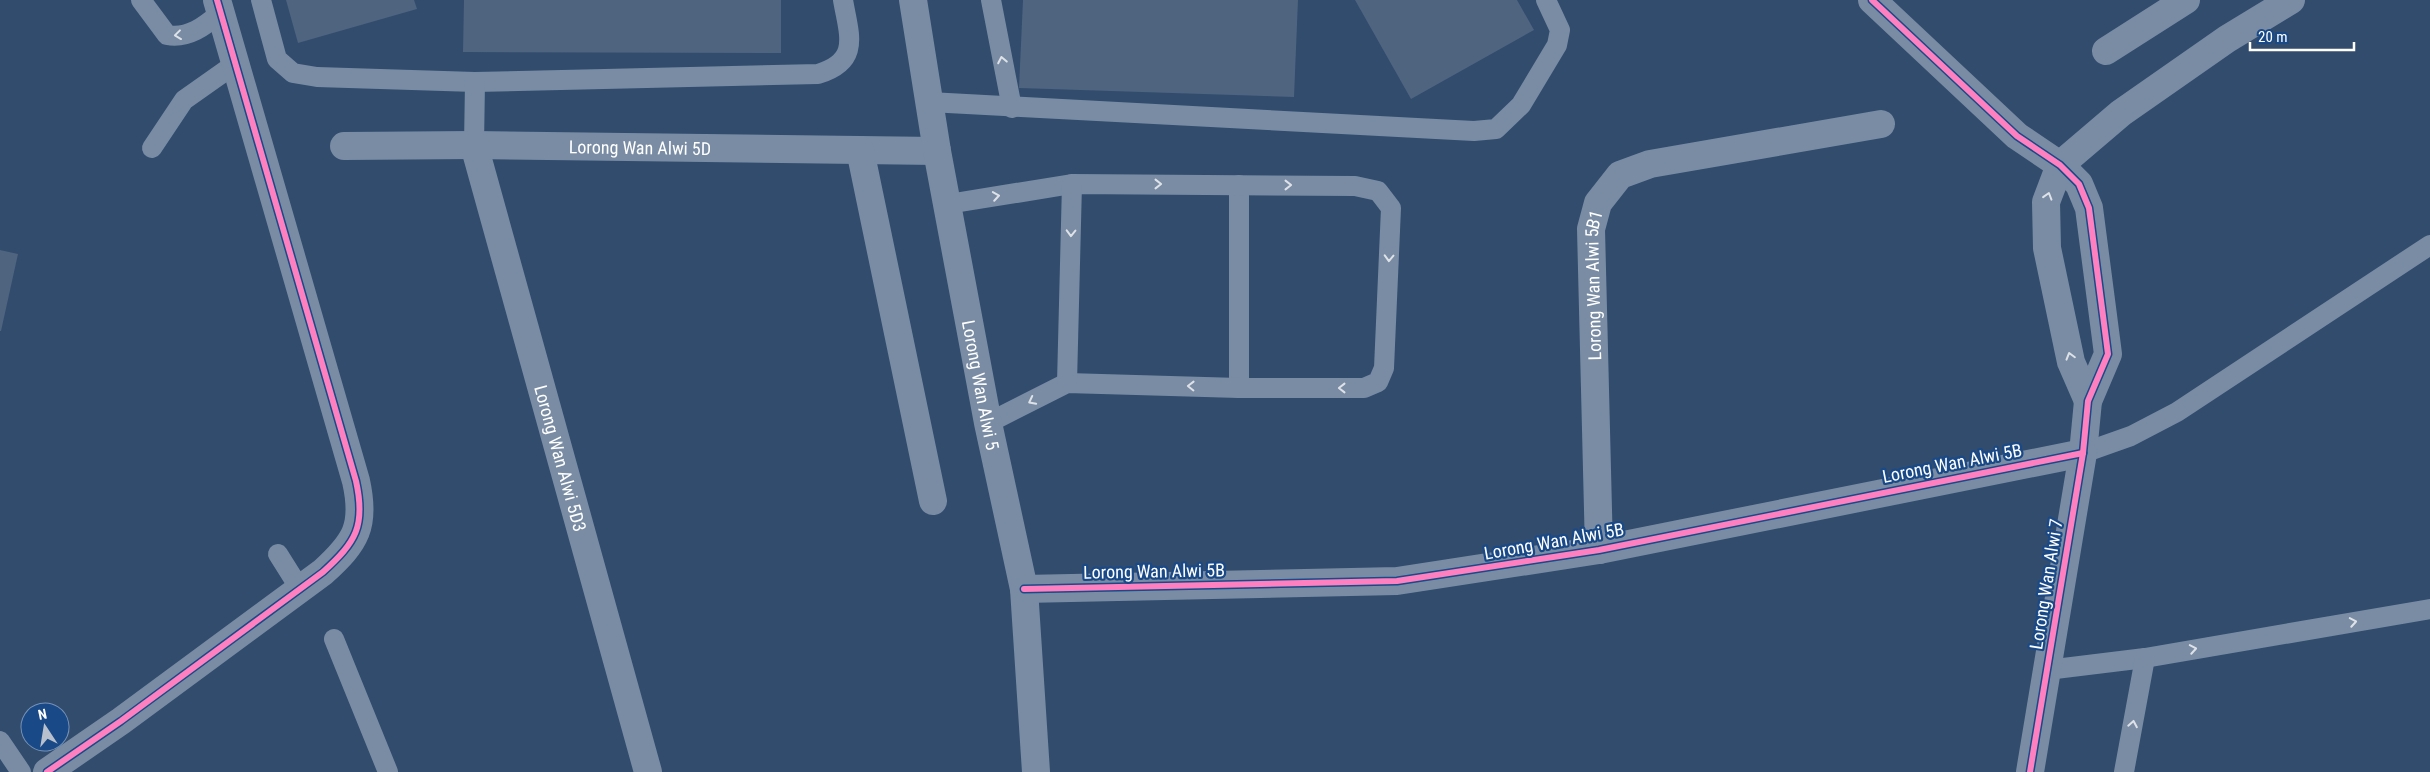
<svg xmlns="http://www.w3.org/2000/svg" width="2430" height="772" font-family="'Roboto Condensed',sans-serif">
  <style>
    .building { fill: #4f647f }
    .lines { fill: none; stroke-linecap: round; stroke-linejoin: round }
    .service { stroke: #798ca4; stroke-width: 20 }
    .minor { stroke: #798ca4; stroke-width: 28 }
    .tertiary { stroke: #798ca4; stroke-width: 28 }
    .cycleway-casing { stroke: #194987; stroke-width: 9 }
    .cycleway { stroke: #ff80c0; stroke-width: 6 }
    .oneway { stroke: #dee2e8 }
    .labels { text-anchor: middle; dominant-baseline: central; stroke-width: 4.5; stroke-linejoin: round; paint-order: stroke }
    .street-label { font-size: 18px; fill: #fff; stroke: #194987 }
  </style>
  <rect width="100%" height="100%" fill="#324c6e"/>
  <g class="building">
    <polygon points="286,0 414,0 417,9 298,43"/>
    <polygon points="464,0 781,0 781,53 463,52"/>
    <polygon points="1023,0 1298,0 1294,97 1019,88"/>
    <polygon points="1355,0 1517,0 1534,30 1411,99"/>
    <polygon points="0,250 18,254 1,331 0,331"/>
  </g>
  <g class="lines">
    <g class="service">
      <path d="M141,0L167,35C188,39 205,26 220,13"/>
      <path d="M261,0L277,59L293,73L317,77L475,82L818,74C861,61 849,35 843,0"/>
      <polyline points="991,0 1012,108"/>
      <polyline points="929,102 1474,131 1496,129 1521,105 1557,45 1560,30 1546,0"/>
      <polyline points="474,145 475,82"/>
      <polyline points="152,148 184,100 235,64"/>
      <polyline points="1239,185 1239,388"/>
      <polyline points="948,204 1072,184 1355,186 1378,191 1391,208 1384,368 1378,382 1364,388 1239,388 1067,383 988,423"/>
      <polyline points="1067,383 1072,184"/>
      <polyline points="2083,453 2131,436 2177,412 2430,245"/>
      <polyline points="278,554 300,589"/>
      <polyline points="334,639 388,772"/>
      <polyline points="2047,670 2145,658 2430,609"/>
      <polyline points="0,741 21,772"/>
      <polyline points="2124,772 2145,658"/>
    </g>
    <g class="minor">
      <polyline points="1872,0 2017,136 2060,165 2079,184 2089,208 2108,354 2088,401 2083,453 2030,772"/>
      <polyline points="2106,51 2186,0"/>
      <path id="s1" d="M474,145L648,772"/>
      <path id="s2" d="M344,146L474,145L937,151"/>
      <polyline points="860,150 933,501"/>
      <polyline points="2088,401 2071,362 2047,248 2046,202 2060,165 2121,113 2227,39 2291,0"/>
      <path id="s3" d="M1599,550L1591,229L1598,203L1620,175L1650,164L1881,124"/>
      <polyline points="1024,589 1397,581 1599,550 2083,453"/>
      <path d="M47,772L121,721L323,572C356,542 366,526 356,481L217,0"/>
    </g>
    <path class="tertiary" id="s4" d="M913,0L937,151L988,423L1024,589L1036,772"/>
    <g class="cycleway-casing">
      <g id="cycleway">
        <polyline points="1872,0 2017,136 2060,165 2079,184 2089,208 2108,354 2088,401 2083,453 2030,772"/>
        <polyline points="1024,589 1397,581 1599,550 2083,453"/>
        <path d="M47,772L121,721L323,572C356,542 366,526 356,481L217,0"/>
      </g>
    </g>
    <use href="#cycleway" class="cycleway"/>
  </g>
  <defs><path id="oneway-chevron" d="M-2-3.5L2.5 0L-2 3.5" fill="none" stroke-width="1.6" stroke-linecap="round" stroke-linejoin="round" transform="scale(1.25)"/></defs>
  <g class="oneway">
    <use href="#oneway-chevron" transform="translate(178 35) rotate(173)"/>
    <use href="#oneway-chevron" transform="translate(1002 60) rotate(-101)"/>
    <use href="#oneway-chevron" transform="translate(1158 184)"/>
    <use href="#oneway-chevron" transform="translate(1288 185)"/>
    <use href="#oneway-chevron" transform="translate(996 196) rotate(-9)"/>
    <use href="#oneway-chevron" transform="translate(2048 196) rotate(-73)"/>
    <use href="#oneway-chevron" transform="translate(1071 233) rotate(91)"/>
    <use href="#oneway-chevron" transform="translate(1389 258) rotate(92)"/>
    <use href="#oneway-chevron" transform="translate(2070 356) rotate(-106)"/>
    <use href="#oneway-chevron" transform="translate(1191 386) rotate(-179)"/>
    <use href="#oneway-chevron" transform="translate(1342 388) rotate(-180)"/>
    <use href="#oneway-chevron" transform="translate(1032 401) rotate(153)"/>
    <use href="#oneway-chevron" transform="translate(2353 622) rotate(-10)"/>
    <use href="#oneway-chevron" transform="translate(2193 649) rotate(-10)"/>
    <use href="#oneway-chevron" transform="translate(2133 724) rotate(-80)"/>
  </g>
  <g class="labels">
    <g class="street-label">
      <text stroke="none"><textPath href="#s2" startOffset="296">Lorong Wan Alwi 5D</textPath></text>
      <text stroke="none"><textPath href="#s3" startOffset="265">Lorong Wan Alwi 5B1</textPath></text>
      <text stroke="none"><textPath href="#s4" startOffset="391">Lorong Wan Alwi 5</textPath></text>
      <text stroke="none"><textPath href="#s1" startOffset="325">Lorong Wan Alwi 5D3</textPath></text>
      <text transform="translate(1952 463) rotate(-11)">Lorong Wan Alwi 5B</text>
      <text transform="translate(1554 541) rotate(-10)">Lorong Wan Alwi 5B</text>
      <text transform="translate(1154 571) rotate(-1)">Lorong Wan Alwi 5B</text>
      <text transform="translate(2046 584) rotate(-81)">Lorong Wan Alwi 7</text>
    </g>
  </g>
  <g transform="translate(45 727) rotate(348)"><circle r="24" fill="#194987" stroke="#7592b7"/>
  <path d="M0-4L9 19L0 12L-9 19Z" fill="#b7c0cc"/>
  <text y="-8" font-size="14" font-weight="bold" text-anchor="middle" fill="#ffffff">N</text>
  </g>
  <path d="M2250 42v8h104v-8" fill="none" stroke="#ffffff" stroke-width="2.5"/>
  <text x="2258" y="42" font-size="15" fill="#ffffff" stroke="#194987" stroke-width="4" paint-order="stroke">20 m</text>
</svg>
